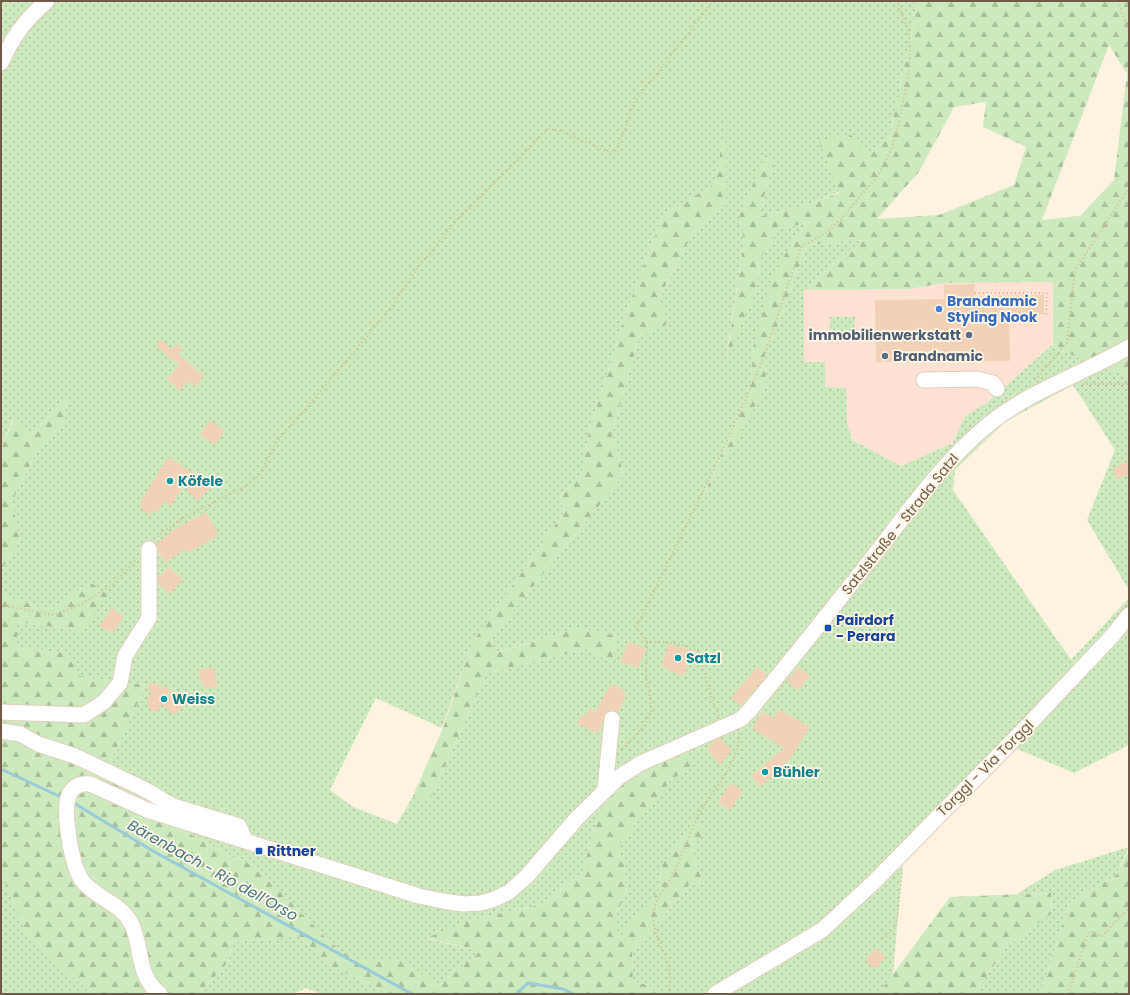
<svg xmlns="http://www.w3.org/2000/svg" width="1130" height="995" font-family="Poppins,sans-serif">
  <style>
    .commercial { fill: #fde2d3 }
    .grass { fill: url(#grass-dots); fill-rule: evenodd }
    .forest { fill: url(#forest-firs); fill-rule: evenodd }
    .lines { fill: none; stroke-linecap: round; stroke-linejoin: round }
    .stream { stroke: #9acbd8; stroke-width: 3 }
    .building { fill: #f2d2b7 }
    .minor-casing { stroke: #e1cfbc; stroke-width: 17 }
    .path { stroke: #d7b69b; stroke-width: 2; stroke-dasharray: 1 3; stroke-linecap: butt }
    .minor { stroke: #fff; stroke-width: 15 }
    .shop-dot { fill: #3f7fe0; stroke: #fff7e6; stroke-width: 1.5 }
    .service-dot { fill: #5c6f8a; stroke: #fff7e6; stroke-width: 1.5 }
    .culture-dot { fill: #0f9aa8; stroke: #fff7e6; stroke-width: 1.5 }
    .transit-dot { fill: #1a4fb4; stroke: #fff7e6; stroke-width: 1.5 }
    .labels { text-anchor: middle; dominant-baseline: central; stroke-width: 3.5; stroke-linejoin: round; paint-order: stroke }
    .shop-label { font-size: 14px; font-weight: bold; fill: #366cbe; stroke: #fff7e6; text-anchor: start }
    .service-label { font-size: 14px; font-weight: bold; fill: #4e5e75; stroke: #fff7e6; text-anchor: end }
    .culture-label { font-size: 14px; font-weight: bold; fill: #0d838f; stroke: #fff7e6; text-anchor: start }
    .street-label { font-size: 14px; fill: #735947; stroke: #fff7e6 }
    .transit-label { font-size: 14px; font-weight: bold; fill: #164399; stroke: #fff7e6; text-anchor: start }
    .water-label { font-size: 15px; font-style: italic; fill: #417888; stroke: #fff7e6 }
  </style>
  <defs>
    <pattern id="grass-dots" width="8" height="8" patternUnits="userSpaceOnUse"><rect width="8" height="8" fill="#cdeabe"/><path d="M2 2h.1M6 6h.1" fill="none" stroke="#abc19c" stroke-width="1.8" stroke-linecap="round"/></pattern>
    <pattern id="forest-firs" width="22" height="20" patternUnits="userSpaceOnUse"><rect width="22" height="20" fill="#cdeabe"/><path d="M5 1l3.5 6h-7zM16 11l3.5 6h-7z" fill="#abc19c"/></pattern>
  </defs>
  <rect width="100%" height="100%" fill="#fdf3e0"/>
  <polygon class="commercial" points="1053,282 1053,344 987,403 965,416 953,443 901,466 852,440 847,422 846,388 825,388 804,362 804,290 909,289 944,283"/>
  <g class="grass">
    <path d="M1,1H916L915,15L889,138L868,155L820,141L839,192L805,205L758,217L773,165L767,153L739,216L744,240L726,359L756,289L761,257L779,229L811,222L793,240L754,344L750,387L703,496L766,386L765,353L779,323L807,245L862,240L804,290V362H825V387L846,388L847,422L852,440L901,466L953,443L965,416L987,403L1053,344L1056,349L1129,377V590L1087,520L1115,450L1073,385L1005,422L955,470L953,490L1071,660L1129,598V745L1074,773L1008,745L904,849L893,974L882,989L873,994H659L648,985L633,981L632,949L662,918L689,885L704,884L692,850L693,817L681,842L662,864L659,891L621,936L612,922L627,890L624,863L617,846L669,782L691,766L605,789L583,871L543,904L472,920L427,939L481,951L438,986L406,963L355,961L329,941L257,868L180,829L110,763L146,685L80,676L67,653L17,648L16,622L82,631L90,582L49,610L1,594V570L20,541L12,501L37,452L64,422L68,396L30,437L13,419L1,449ZM726,123V205L694,231L660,297L666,325L639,337L612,434L624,475L492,637L493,653L579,628L617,636L612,662L586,649L486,674L430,800L413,796L397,824L353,807L330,790L376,698L442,728L472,643L565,511L559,499L582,472L589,430L630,302L663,215L715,184Z"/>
    <polygon points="830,317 855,317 854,335 830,335"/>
    <polygon points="1129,847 1116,875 1070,902 1040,994 974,994 1006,948 1052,913 1051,893 1017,894 1055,870"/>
    <polygon points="1,872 25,931 91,994 1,994"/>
    <polygon points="298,936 334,968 384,991 387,994 321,994 306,988 294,994 199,994 228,962 234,942"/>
  </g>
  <g class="forest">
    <path d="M916,1H1129V377L1056,349L1053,344V282L944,283L909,289L804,290L862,240L807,245L779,323L765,353L766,386L701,502L750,387L754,344L771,280L793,240L811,222L779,229L761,257L756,289L726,362L744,240L739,216L767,152L773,165L758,217L805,205L839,193L819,141L851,135L868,155L889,138L915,15ZM1109,45L1127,74L1114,180L1080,216L1042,220ZM986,102L983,127L1026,147L1014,185L939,215L877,219L919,172L954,107Z"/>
    <polygon points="726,119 726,205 694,231 660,296 666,325 639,337 612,434 624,475 492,637 494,653 579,628 617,636 612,662 586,649 486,674 430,800 413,796 443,728 472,643 565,511 559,499 582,472 589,430 630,302 663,215 715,184"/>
    <polygon points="68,396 64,422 37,452 12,501 20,541 1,570 1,449 14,419 30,437"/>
    <polygon points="90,582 108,595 82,631 17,622 17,648 67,653 80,676 146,685 110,763 180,829 257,868 329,941 355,961 405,961 438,986 481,951 426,938 472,920 543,904 583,871 605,789 686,744 691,766 669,782 618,846 624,863 627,890 612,922 621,935 659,891 662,864 681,842 693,816 704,833 692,850 704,884 689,885 662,918 632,949 633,981 648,985 659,994 387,994 384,991 334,968 298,936 234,942 228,962 199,994 91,994 25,931 1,872 1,594 49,610"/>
    <polygon points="1129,850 1129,994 1040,994 1070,902 1116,875"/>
    <polygon points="1051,893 1052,913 1006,948 974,994 873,994 882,989 950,897"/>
  </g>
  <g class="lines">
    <g class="stream">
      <polyline points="1,769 63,798"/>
      <polyline points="72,802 153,851 412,994"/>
      <polyline points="516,994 528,983 563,989 574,994"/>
    </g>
  </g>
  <g class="building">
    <polygon points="975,284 975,296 1044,295 1044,314 1009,314 1010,361 876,362 875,300 944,299 944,285"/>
    <polygon points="161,340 172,349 176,344 183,349 178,354 204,376 195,387 188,381 180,391 167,379 179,365 156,346"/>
    <polygon points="210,420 225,431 215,445 200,435"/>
    <polygon points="168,457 198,476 210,488 197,501 183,486 171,506 164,501 157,513 153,510 150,515 140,508 143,503 140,502"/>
    <polygon points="1129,461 1129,474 1117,480 1112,469"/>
    <polygon points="206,512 219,535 188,553 185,549 166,563 158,552 156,544 173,530"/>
    <polygon points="169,567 183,580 169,594 158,583 158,578"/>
    <polygon points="112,608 124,617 113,633 99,626"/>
    <polygon points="628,642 646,648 638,668 620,662"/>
    <polygon points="668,644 694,651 683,676 662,667"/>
    <polygon points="214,667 218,686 204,689 203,683 201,683 198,670"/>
    <polygon points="757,667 767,675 741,706 731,698"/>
    <polygon points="798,667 810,675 799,690 787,682"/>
    <polygon points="151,682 172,690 186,704 174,715 162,705 155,713 148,707 147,699 152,692 147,689"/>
    <polygon points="611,684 625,691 623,695 626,697 618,712 610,710 605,713 602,725 598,734 577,723 581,715 585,716 589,708 595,712"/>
    <polygon points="779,709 810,727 790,759 760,787 751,776 784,748 752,728 762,712 774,718"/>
    <polygon points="720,738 732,750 720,765 707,750 715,740"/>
    <polygon points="731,783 743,791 730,810 718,802"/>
    <polygon points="876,948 886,957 875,969 865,960"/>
  </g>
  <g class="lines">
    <g class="minor-casing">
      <g id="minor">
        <path d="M1,63C13,36 25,20 47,1"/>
        <polyline points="924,380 977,379 993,383 997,389"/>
        <polyline points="1,712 84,715 104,702 120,683 125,656 149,618 149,549"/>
        <polyline points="1,731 20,734 38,744 75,756 144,789 173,806 239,826 245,840"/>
        <polyline points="605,789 612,719"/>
        <path d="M160,994C136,976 143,947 131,923C120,902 94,898 81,879C72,864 61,809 70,793C75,785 82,783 90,784L147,810L419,896L443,901L463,904L481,903L495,899L509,892L527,876L577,818L619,777L641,763L730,724L741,719L749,711C793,658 836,604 879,549C913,505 946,459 989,424C1031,390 1083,374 1129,347"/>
        <polyline points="715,994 822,930 874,882 1032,721 1113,635 1129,615"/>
      </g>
    </g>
    <g class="path">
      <polyline points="1118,1 1129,33"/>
      <polyline points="975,293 1047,293 1046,317"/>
      <polyline points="1035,380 1067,343 1075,270 1129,188"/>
      <polyline points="1083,384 1129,384"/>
      <polyline points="154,539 176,522 247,485 260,475 275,444 360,345 391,307 419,266 458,219 518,160 543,133 549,129 558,130 606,151 613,152 617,149 634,103 713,1"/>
      <polyline points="1,605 54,615 82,604 113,584 136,560"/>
      <path d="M647,642C665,642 687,642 701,654L702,666L718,716"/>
      <polyline points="622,749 643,727 652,710 646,676 647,642 636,628 716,465 762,362 801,247 826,233 841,219 877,177 891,150 899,124 910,65 909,33 897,1"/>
      <polyline points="882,939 896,927 902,871"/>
      <path d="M667,994C681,964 645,935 655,906C659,894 669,883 674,872C683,854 689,834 698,816C712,789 740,764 739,733"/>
      <polyline points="1068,994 1089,931 1102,936 1129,908"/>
    </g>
    <use href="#minor" class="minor"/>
  </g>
  <circle class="shop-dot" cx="939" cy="309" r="4"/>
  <g class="service-dot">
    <circle cx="969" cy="335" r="4"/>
    <circle cx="885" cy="356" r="4"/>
  </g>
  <g class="culture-dot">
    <circle cx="170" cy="481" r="4"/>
    <circle cx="678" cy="658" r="4"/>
    <circle cx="164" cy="699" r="4"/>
    <circle cx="765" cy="772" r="4"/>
  </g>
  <g class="transit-dot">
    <rect x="824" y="624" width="8" height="8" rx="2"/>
    <rect x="255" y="847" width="8" height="8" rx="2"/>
  </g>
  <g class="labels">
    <g class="shop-label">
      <text x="947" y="301">Brandnamic<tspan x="947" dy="16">Styling Nook</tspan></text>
    </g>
    <g class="service-label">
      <text x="961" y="335">immobilienwerkstatt</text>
      <text x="893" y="356" text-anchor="start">Brandnamic</text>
    </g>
    <g class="culture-label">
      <text x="178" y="481">Köfele</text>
      <text x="686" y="658">Satzl</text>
      <text x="172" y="699">Weiss</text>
      <text x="773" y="772">Bühler</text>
    </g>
    <g class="street-label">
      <text transform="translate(900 524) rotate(-51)">Satzlstraße - Strada Satzl</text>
      <text transform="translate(985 768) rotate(-45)">Torggl - Via Torggl</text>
    </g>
    <g class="transit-label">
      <text x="836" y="620">Pairdorf<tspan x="836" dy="16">- Perara</tspan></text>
      <text x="267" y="851">Rittner</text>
    </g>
    <g class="water-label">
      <text transform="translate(213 870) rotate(29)">Bärenbach - Rio dell’Orso</text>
    </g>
  </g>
  <rect width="1130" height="995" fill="none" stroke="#735947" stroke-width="4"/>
</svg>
